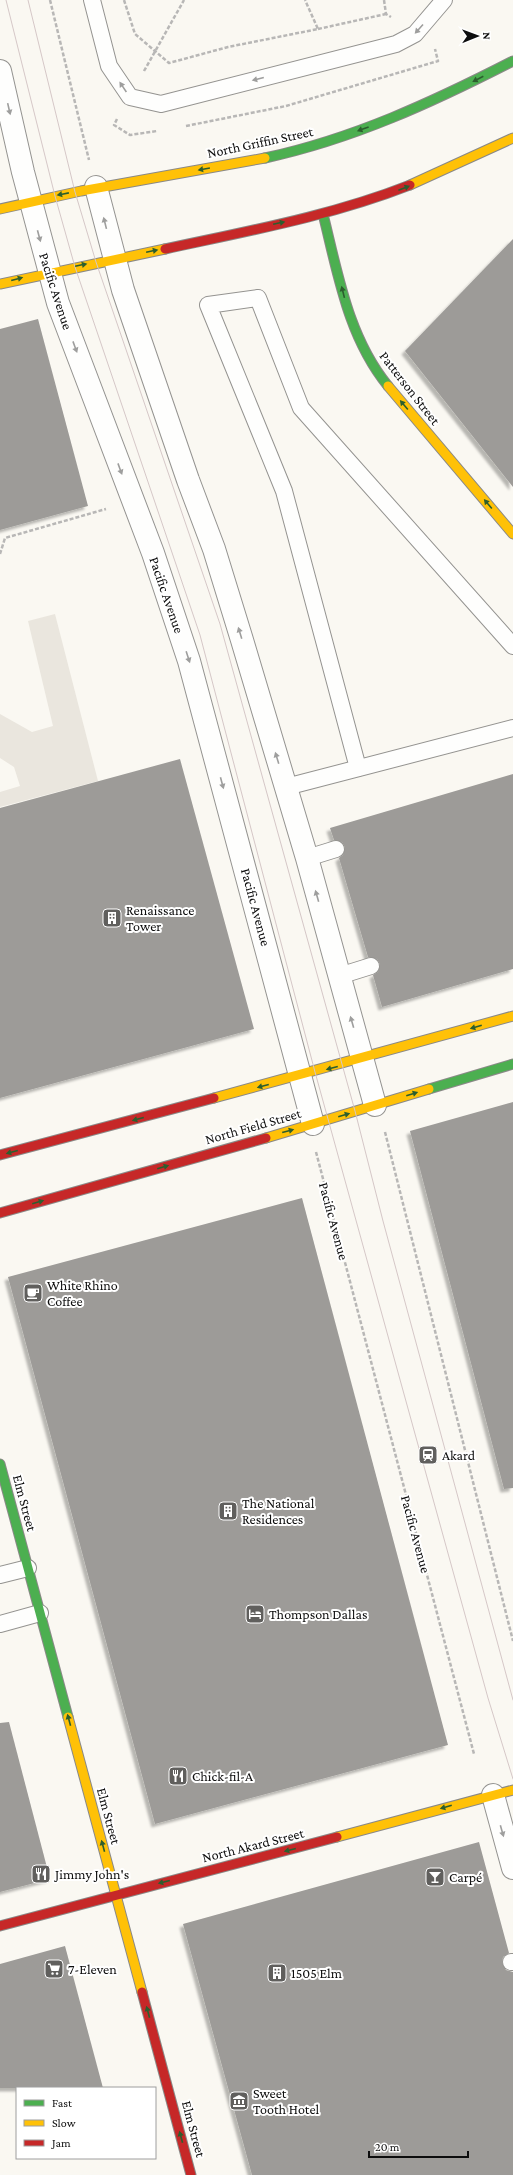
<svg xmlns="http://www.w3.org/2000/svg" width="513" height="2175" font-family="'Crimson Pro',serif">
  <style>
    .plaza { fill: #eae6de }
    .building { fill: #9d9b98; filter: url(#shadow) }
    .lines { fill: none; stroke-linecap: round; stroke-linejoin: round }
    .lane-casing { stroke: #949390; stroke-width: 18 }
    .street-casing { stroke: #949390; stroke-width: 24 }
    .fast-casing { stroke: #8a8987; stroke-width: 11 }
    .slow-casing { stroke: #8a8987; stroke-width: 11 }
    .jam-casing { stroke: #8a8987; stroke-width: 11 }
    .path { stroke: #b8b7b6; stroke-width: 2.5; stroke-dasharray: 4 2; stroke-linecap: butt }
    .lane { stroke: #fefefd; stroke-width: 16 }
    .street { stroke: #fefefd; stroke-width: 22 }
    .fast { stroke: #4caf50; stroke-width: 9 }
    .slow { stroke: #ffc107; stroke-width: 9 }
    .jam { stroke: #c62828; stroke-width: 9 }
    .tram { stroke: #d5c7c7; stroke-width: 1 }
    .oneway { fill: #9e9e9d }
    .oneway2 { fill: #2c5e2e }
    .labels { text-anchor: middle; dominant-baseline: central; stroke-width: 4; stroke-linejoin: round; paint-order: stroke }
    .street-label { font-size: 14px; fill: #0d0d0d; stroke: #fff }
    .poi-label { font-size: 14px; fill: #0d0d0d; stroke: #fff; text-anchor: start }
  </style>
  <defs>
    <filter id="shadow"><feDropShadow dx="-3.5" dy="3.5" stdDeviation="1" flood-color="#0004"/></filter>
  </defs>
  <rect width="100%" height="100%" fill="#faf8f2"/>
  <polygon class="plaza" points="55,614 98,781 0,807 0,792 20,786 14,767 0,758 0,714 32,732 53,726 28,621"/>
  <g class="building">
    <polygon points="513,239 513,487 405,351"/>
    <polygon points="38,319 88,506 0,530 0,329"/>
    <polygon points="180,759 254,1029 0,1098 0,808"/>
    <polygon points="513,774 513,969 382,1007 373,975 378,972 380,964 377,959 368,957 339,858 343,855 345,847 342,842 334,840 330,828"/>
    <polygon points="513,1102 513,1488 504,1489 410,1131"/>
    <polygon points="302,1198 448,1745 155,1824 8,1277"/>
    <polygon points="9,1722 50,1879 0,1892 0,1723"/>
    <polygon points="479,1842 509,1953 503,1957 502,1962 506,1970 513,1972 513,2175 252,2175 183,1924"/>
    <polygon points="65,1946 103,2088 0,2088 0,1964"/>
  </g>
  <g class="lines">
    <g class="lane-casing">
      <g id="lane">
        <polyline points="92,0 109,66 130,97 161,104 396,44 415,34 444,0"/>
        <polyline points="358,768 284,491 208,305 258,298 301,408 513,646"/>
        <polyline points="286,787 513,728"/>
        <polyline points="307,858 336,849"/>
        <polyline points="339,976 371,966"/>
        <polyline points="0,1575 28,1568"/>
        <polyline points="0,1624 40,1613"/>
        <polyline points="511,1962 513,1962"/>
      </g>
    </g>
    <g class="street-casing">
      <g id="street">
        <polyline points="0,71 23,172 58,303 153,553 189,661 313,1124"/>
        <polyline points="96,187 123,290 188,480 214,549 242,640 307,858 375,1105"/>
        <polyline points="493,1795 513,1868"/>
      </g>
    </g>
    <g class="fast-casing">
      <g id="fast">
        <path d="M265,158C353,139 433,102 513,61"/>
        <path d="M323,214C338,274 348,337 388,386"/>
        <polyline points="429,1089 513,1064"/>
        <polyline points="0,1464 68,1717"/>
      </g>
    </g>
    <g class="slow-casing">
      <g id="slow">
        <polyline points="410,185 513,138"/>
        <polyline points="0,209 81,191 265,158"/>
        <polyline points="0,284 165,249"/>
        <polyline points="388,386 513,534"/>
        <polyline points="214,1098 513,1016"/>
        <polyline points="266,1138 429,1089"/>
        <polyline points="68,1717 142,1992"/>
        <polyline points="337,1837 513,1790"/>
      </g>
    </g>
    <g class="jam-casing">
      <g id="jam">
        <path d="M165,249C248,231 331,216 410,185"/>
        <polyline points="0,1155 214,1098"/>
        <polyline points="0,1213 266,1138"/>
        <polyline points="0,1926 337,1837"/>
        <polyline points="142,1992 191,2175"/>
      </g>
    </g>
    <g class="path">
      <polyline points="50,0 89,160"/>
      <polyline points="124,0 135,34 169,63 228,47 318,29 305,0"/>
      <polyline points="384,0 386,14 391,17"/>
      <polyline points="318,29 386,14"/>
      <polyline points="144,71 184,0"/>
      <polyline points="117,119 114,125 130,135 157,131"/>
      <polyline points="186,126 286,106 438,61 435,49"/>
      <polyline points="0,554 5,538 106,509"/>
      <polyline points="385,1132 513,1641"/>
      <polyline points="316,1152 474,1754"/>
    </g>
    <use href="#lane" class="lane"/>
    <use href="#street" class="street"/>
    <use href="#fast" class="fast"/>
    <use href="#slow" class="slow"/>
    <use href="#jam" class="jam"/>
    <g class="tram">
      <polyline points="6,0 55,196 75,267 200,635 315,1072 488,1698 513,1779"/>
      <polyline points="28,0 75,192 96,262 220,624 355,1111 383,1221 513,1700"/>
    </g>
  </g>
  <defs><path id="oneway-solid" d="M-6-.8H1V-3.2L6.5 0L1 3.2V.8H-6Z"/></defs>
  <g class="oneway">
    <use href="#oneway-solid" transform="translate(419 29) rotate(132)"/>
    <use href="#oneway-solid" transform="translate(258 79) rotate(166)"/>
    <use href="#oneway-solid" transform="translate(123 87) rotate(-124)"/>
    <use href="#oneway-solid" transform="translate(9 109) rotate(77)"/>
    <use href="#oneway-solid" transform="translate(105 223) rotate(-104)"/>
    <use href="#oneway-solid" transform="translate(39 236) rotate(75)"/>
    <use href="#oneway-solid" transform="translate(75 347) rotate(70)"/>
    <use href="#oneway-solid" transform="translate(120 469) rotate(70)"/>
    <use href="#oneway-solid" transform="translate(240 633) rotate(-107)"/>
    <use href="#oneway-solid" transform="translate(188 657) rotate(72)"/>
    <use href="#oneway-solid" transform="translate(277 758) rotate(-107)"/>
    <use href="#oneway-solid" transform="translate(222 783) rotate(75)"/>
    <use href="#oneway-solid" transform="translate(317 896) rotate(-106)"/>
    <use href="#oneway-solid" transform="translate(352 1022) rotate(-106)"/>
    <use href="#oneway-solid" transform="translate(502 1831) rotate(74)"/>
  </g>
  <g class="oneway2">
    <use href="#oneway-solid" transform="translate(478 79) rotate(153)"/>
    <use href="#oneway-solid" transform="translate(363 129) rotate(160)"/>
    <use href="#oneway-solid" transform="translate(204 169) rotate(170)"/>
    <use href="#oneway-solid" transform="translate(404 188) rotate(-21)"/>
    <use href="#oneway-solid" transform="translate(63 194) rotate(169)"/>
    <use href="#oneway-solid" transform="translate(279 223) rotate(-12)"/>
    <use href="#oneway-solid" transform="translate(152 251) rotate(-12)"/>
    <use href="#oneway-solid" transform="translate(81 265) rotate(-12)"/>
    <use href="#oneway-solid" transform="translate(17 279) rotate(-15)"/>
    <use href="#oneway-solid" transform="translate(343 292) rotate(-104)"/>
    <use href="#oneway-solid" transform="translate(404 405) rotate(-130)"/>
    <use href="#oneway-solid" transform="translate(488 504) rotate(-130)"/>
    <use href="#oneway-solid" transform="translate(476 1027) rotate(164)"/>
    <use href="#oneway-solid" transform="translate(332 1068) rotate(165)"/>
    <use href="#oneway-solid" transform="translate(263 1086) rotate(165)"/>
    <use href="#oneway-solid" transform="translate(412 1094) rotate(-17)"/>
    <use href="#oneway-solid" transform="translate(344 1115) rotate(-16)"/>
    <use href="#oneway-solid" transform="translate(138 1119) rotate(165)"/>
    <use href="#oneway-solid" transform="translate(288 1131) rotate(-15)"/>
    <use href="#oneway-solid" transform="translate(12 1152) rotate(165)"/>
    <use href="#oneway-solid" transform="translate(163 1167) rotate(-16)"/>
    <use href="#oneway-solid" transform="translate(38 1202) rotate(-16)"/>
    <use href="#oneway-solid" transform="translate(69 1720) rotate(-105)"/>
    <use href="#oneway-solid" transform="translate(446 1807) rotate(164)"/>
    <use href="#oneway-solid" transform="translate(103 1846) rotate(-105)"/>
    <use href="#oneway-solid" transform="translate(290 1850) rotate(166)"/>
    <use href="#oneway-solid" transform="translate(164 1882) rotate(166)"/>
    <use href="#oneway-solid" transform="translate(148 2012) rotate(-105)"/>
    <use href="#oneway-solid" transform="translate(181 2137) rotate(-105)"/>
  </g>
  <defs>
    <g id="building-square" transform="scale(1)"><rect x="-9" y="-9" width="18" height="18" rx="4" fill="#605f5d" stroke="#fff"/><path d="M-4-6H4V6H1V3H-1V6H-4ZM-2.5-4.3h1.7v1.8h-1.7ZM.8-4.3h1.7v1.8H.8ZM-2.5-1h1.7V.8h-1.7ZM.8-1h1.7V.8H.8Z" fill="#fff"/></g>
    <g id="cafe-square" transform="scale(1)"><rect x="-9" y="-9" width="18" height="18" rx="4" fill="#605f5d" stroke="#fff"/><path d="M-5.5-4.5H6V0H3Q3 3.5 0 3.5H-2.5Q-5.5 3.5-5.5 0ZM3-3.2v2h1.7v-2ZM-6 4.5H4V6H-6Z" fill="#fff"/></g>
    <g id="station-square" transform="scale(1)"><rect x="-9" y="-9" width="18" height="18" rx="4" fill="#605f5d" stroke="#fff"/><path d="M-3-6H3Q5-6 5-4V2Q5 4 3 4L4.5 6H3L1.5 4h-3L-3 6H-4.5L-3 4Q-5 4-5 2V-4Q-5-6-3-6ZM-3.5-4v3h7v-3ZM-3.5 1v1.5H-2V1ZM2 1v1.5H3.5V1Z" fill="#fff"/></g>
    <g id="hotel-square" transform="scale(1)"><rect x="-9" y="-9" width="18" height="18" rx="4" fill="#605f5d" stroke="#fff"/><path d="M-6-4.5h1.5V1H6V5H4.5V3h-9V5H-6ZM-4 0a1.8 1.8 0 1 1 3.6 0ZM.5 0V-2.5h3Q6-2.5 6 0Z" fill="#fff"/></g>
    <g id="restaurant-square" transform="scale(1)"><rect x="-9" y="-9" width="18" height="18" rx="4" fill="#605f5d" stroke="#fff"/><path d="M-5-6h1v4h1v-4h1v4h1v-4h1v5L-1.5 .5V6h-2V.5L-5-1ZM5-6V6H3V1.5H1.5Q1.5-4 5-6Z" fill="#fff"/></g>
    <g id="bar-square" transform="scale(1)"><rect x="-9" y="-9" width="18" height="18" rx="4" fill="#605f5d" stroke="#fff"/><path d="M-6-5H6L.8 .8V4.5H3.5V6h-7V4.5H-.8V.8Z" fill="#fff"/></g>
    <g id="supermarket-square" transform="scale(1)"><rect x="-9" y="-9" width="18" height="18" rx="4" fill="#605f5d" stroke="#fff"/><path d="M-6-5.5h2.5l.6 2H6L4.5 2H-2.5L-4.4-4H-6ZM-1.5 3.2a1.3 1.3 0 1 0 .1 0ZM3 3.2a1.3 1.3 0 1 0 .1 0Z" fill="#fff"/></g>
    <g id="museum-square" transform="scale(1)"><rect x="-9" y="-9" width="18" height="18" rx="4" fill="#605f5d" stroke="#fff"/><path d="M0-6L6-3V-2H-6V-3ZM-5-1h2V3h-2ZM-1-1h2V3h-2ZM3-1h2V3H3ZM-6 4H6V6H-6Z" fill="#fff"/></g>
  </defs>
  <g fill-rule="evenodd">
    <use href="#building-square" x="112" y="918"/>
    <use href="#cafe-square" x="33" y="1293"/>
    <use href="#station-square" x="428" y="1455"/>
    <use href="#building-square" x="228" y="1511"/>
    <use href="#hotel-square" x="255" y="1614"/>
    <use href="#restaurant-square" x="178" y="1776"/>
    <use href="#restaurant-square" x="41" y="1874"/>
    <use href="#bar-square" x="435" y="1877"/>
    <use href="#supermarket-square" x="54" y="1969"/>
    <use href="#building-square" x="277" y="1973"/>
    <use href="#museum-square" x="239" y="2101"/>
  </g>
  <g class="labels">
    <g class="street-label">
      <text transform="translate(260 142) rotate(-12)">North Griffin Street</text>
      <text transform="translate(56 291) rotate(72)">Pacific Avenue</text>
      <text transform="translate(410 388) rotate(52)">Patterson Street</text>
      <text transform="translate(167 595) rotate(71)">Pacific Avenue</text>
      <text transform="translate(256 907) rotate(75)">Pacific Avenue</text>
      <text transform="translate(253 1126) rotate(-16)">North Field Street</text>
      <text transform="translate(334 1221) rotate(75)">Pacific Avenue</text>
      <text transform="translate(25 1503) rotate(75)">Elm Street</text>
      <text transform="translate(416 1534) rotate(75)">Pacific Avenue</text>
      <text transform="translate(109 1816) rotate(75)">Elm Street</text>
      <text transform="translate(253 1845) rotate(-14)">North Akard Street</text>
      <text transform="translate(194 2129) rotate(75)">Elm Street</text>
    </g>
    <g class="poi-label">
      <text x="126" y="910">Renaissance<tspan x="126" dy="16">Tower</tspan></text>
      <text x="47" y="1285">White Rhino<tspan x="47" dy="16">Coffee</tspan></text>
      <text x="442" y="1455">Akard</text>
      <text x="242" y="1503">The National<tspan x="242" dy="16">Residences</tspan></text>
      <text x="269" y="1614">Thompson Dallas</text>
      <text x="192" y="1776">Chick-fil-A</text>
      <text x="55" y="1874">Jimmy John's</text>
      <text x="449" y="1877">Carpé</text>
      <text x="68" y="1969">7-Eleven</text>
      <text x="291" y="1973">1505 Elm</text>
      <text x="253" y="2093">Sweet<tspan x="253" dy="16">Tooth Hotel</tspan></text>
    </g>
  </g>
  <rect x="16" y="2087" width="140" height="72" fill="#ffffff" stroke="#9e9e9e"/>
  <rect x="24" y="2100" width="20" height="6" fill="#4caf50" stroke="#9e9e9e"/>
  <text x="52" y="2107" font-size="12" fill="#0d0d0d">Fast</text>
  <rect x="24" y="2120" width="20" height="6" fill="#ffc107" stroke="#9e9e9e"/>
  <text x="52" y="2127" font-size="12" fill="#0d0d0d">Slow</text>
  <rect x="24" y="2140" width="20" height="6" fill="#c62828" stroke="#9e9e9e"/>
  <text x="52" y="2147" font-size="12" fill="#0d0d0d">Jam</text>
  <g transform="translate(477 36) rotate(89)" stroke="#ffffff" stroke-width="3" paint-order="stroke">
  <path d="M0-3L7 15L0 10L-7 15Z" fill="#0d0d0d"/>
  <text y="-6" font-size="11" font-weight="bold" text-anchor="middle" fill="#0d0d0d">N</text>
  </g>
  <path d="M369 2151v6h99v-6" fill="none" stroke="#0d0d0d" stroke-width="2"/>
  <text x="375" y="2151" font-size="12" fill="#0d0d0d" stroke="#ffffff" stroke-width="3" paint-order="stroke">20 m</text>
</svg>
